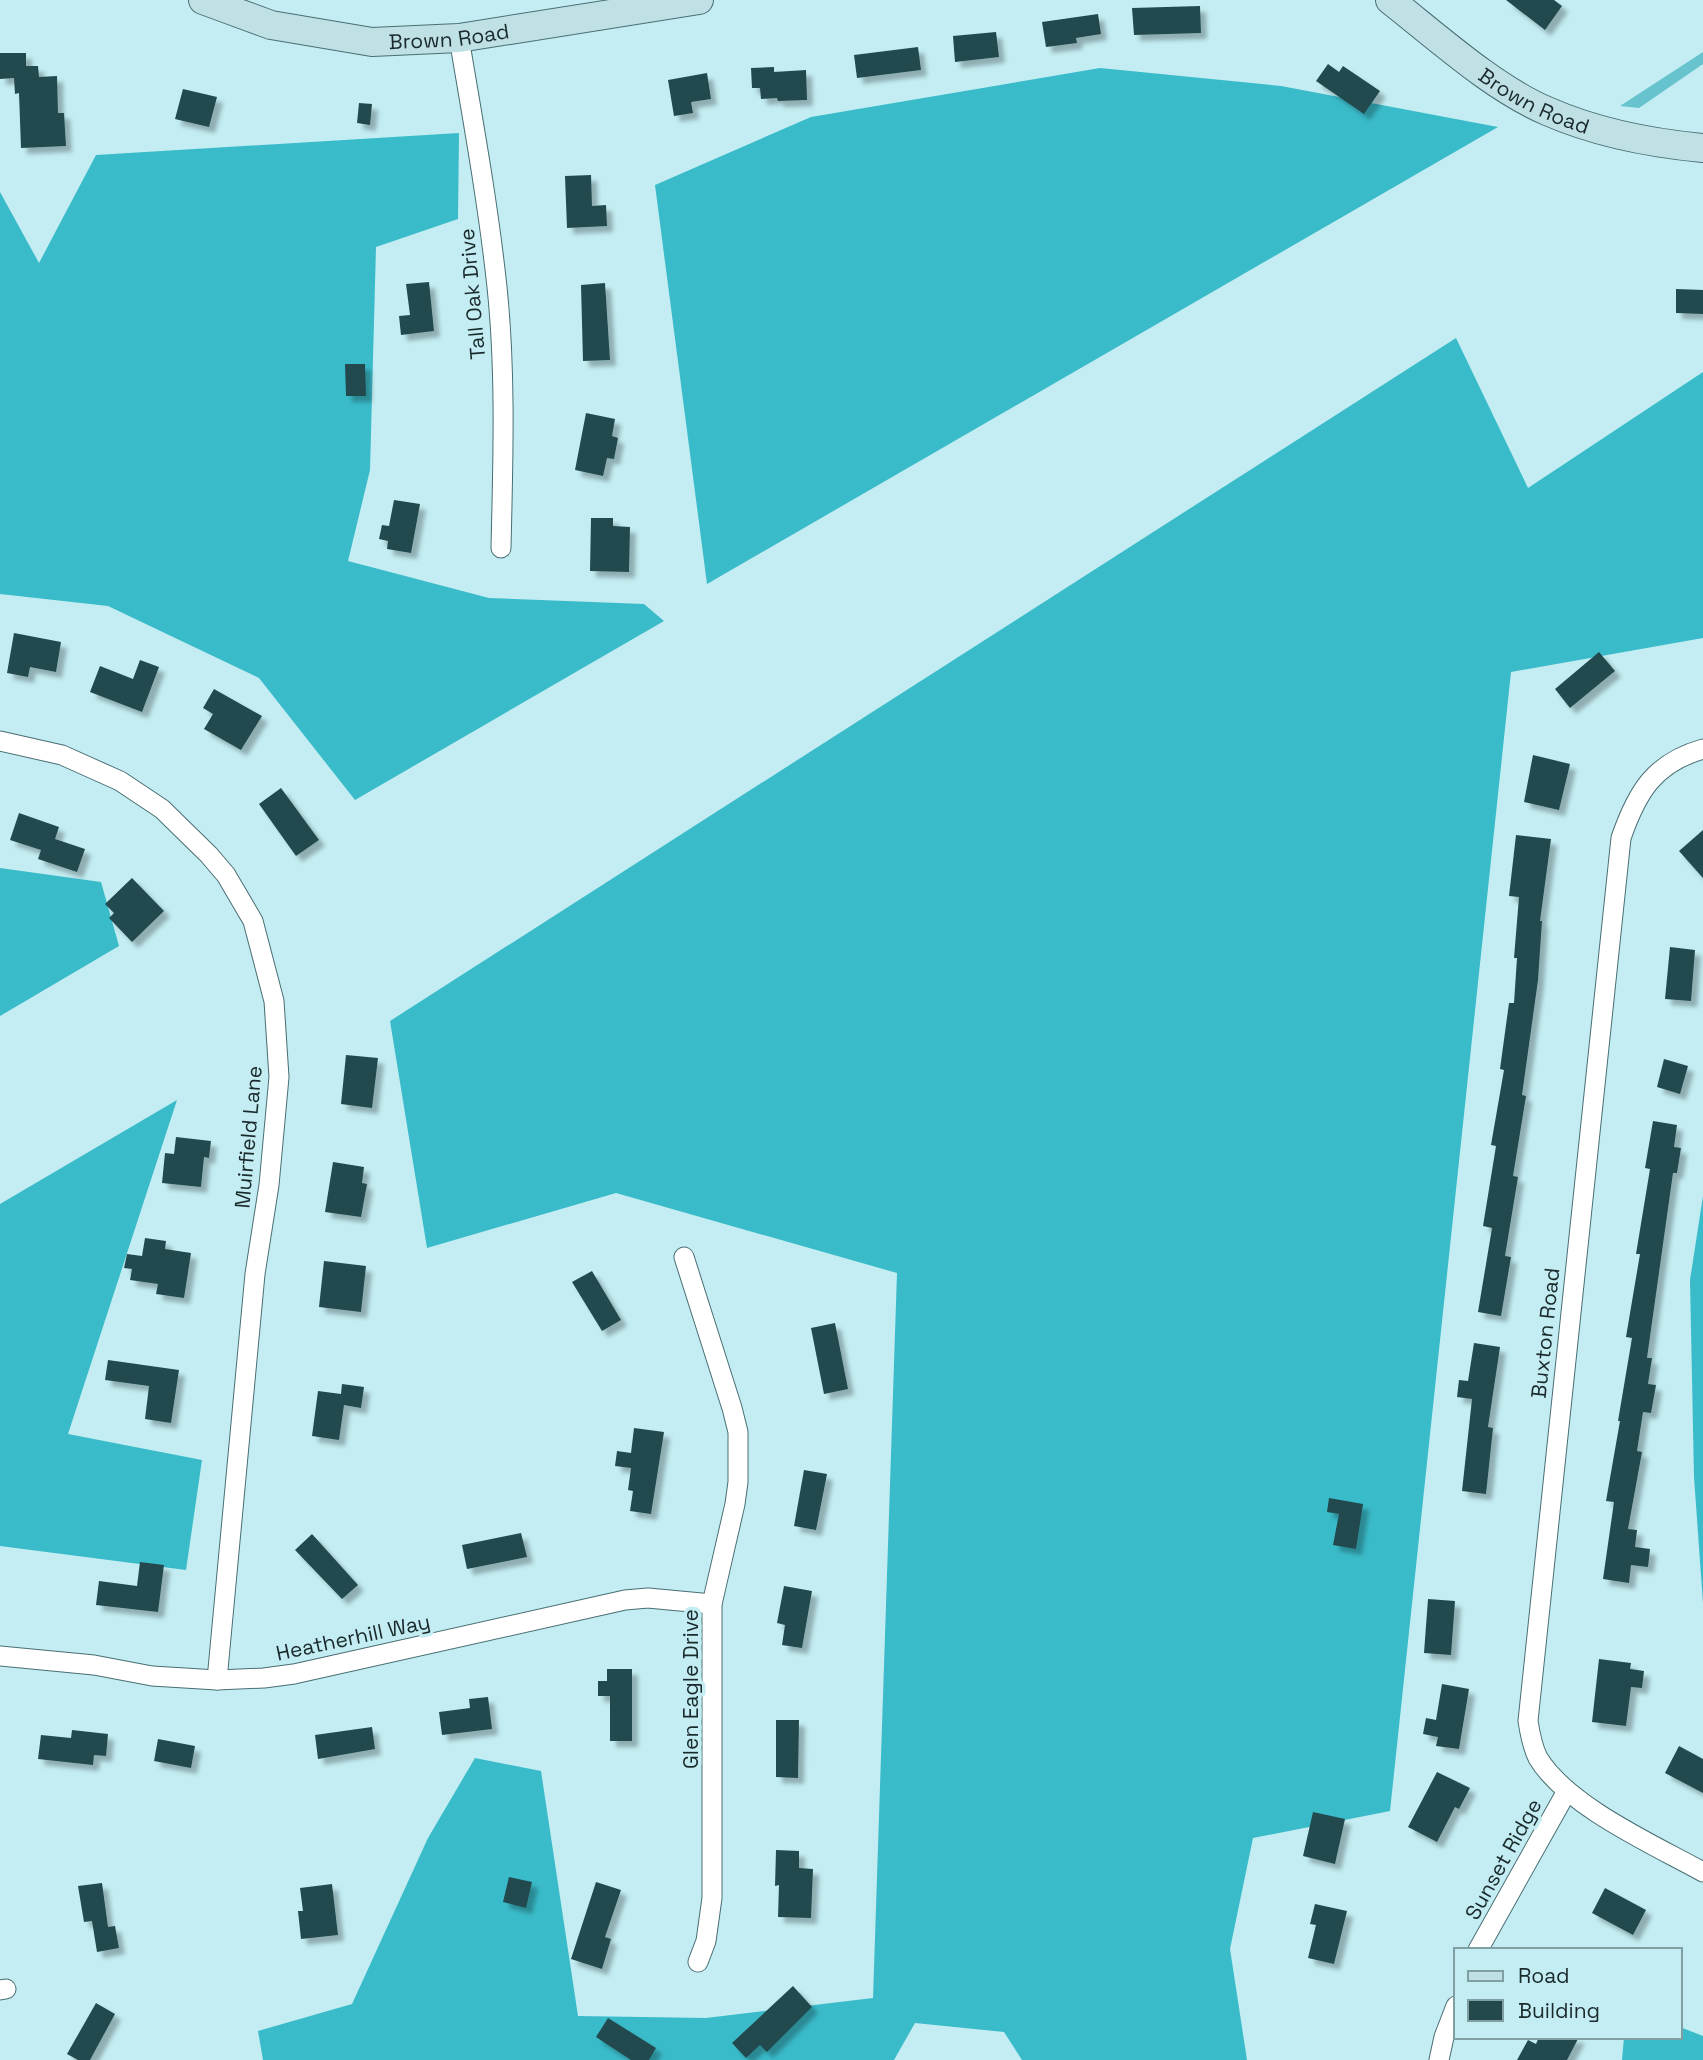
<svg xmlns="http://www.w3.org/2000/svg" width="1703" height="2060" font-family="'Space Grotesk',sans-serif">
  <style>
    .green { fill: #67c4cf }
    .forest { fill: #3abbc9 }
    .building { fill: #23494d; filter: url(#shadow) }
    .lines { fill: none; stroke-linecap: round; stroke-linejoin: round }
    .street-casing { stroke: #496e73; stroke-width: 21 }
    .secondary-casing { stroke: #496e73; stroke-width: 30 }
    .street { stroke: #fff; stroke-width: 19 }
    .secondary { stroke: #bfe1e5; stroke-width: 28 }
    .labels { text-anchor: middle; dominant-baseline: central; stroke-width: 7; stroke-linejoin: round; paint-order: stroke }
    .street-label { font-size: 21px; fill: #1a2a2c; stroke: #c3edf2 }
  </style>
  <defs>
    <filter id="shadow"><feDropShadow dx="6" dy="6" stdDeviation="2" flood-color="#0004"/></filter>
  </defs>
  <rect width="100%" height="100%" fill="#c3edf2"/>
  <polygon class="green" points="1703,52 1703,64 1639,108 1620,106"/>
  <g class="forest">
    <polygon points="1100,68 1281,86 1498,127 707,584 655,185 811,117"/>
    <polygon points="459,133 458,219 376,247 370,470 348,561 489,598 644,604 664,621 355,800 259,678 108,606 0,594 0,192 39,263 96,155"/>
    <polygon points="1456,338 1528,488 1703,372 1703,638 1511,672 1390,1811 1253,1838 1230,1949 1247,2060 1022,2060 1004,2032 915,2023 894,2060 263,2060 258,2031 352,2004 428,1838 475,1758 541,1771 578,2016 706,2018 873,1998 897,1273 616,1193 427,1248 390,1021"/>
    <polygon points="0,868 101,882 119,946 0,1016"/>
    <polygon points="177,1100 68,1434 202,1460 186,1570 0,1546 0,1204"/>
    <polygon points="1703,1196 1703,1603 1694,1477 1690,1280"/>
    <polygon points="1680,2027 1703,2036 1703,2060 1622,2060 1624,2037 1680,2037"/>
  </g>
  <g class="building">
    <polygon points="1506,0 1554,0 1562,6 1545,30"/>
    <polygon points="1200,6 1201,33 1134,35 1132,8"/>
    <polygon points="1098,14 1101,34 1076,38 1077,43 1046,47 1042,22"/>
    <polygon points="996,32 999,57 955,62 953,36"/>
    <polygon points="918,47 921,70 857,78 854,55"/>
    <polygon points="0,53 26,53 26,66 38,66 39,77 57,76 58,113 64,113 66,146 21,148 19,93 15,94 14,78 0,79"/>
    <polygon points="1328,64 1339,72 1343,66 1380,91 1364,114 1316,81"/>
    <polygon points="774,67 774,72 806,70 807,100 778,101 777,98 761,99 760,88 752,88 751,68"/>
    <polygon points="707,73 711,99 691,102 693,113 674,116 668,80"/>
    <polygon points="183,89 217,97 209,127 175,119"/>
    <polygon points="359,103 372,104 370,125 357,123"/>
    <polygon points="591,175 592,206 606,205 607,226 567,228 565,176"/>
    <polygon points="429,282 434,331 401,335 399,316 410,315 406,284"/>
    <polygon points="605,283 610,360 583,361 581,285"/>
    <polygon points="1676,289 1703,290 1703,314 1676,313"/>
    <polygon points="345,364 365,364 366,396 346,396"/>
    <polygon points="586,413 615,419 612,436 618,438 614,459 607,458 603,476 575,470"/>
    <polygon points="394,500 420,504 411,553 387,549 388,541 379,539 382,525 389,526"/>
    <polygon points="591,518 613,518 613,526 630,527 629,572 590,571"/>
    <polygon points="14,633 61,642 56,672 30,667 28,677 7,673"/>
    <polygon points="1599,652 1615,671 1570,708 1555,689"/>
    <polygon points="140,660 159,667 142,712 90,692 100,666 133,679"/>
    <polygon points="214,689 262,716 241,750 204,729 213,714 203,708"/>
    <polygon points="1533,755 1570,764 1559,810 1524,802"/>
    <polygon points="281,788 319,840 296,856 259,804"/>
    <polygon points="19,813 59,827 55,839 85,849 77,872 38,859 41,850 10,840"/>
    <polygon points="1703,830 1703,878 1679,851"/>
    <polygon points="1516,835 1551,839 1540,921 1542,921 1538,980 1522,1095 1526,1096 1513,1176 1518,1177 1505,1256 1511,1257 1501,1316 1478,1312 1492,1228 1483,1226 1496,1146 1491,1145 1504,1070 1500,1069 1509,1003 1514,1003 1517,958 1514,958 1519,897 1509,896"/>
    <polygon points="132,878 164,911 132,942 109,918 114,913 105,904"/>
    <polygon points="1670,947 1695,950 1691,1001 1665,999"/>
    <polygon points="346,1055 378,1058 372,1108 341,1104"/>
    <polygon points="1664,1059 1688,1066 1680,1094 1657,1087"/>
    <polygon points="1653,1121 1677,1125 1674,1147 1681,1148 1677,1173 1673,1173 1647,1358 1652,1358 1648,1384 1656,1385 1651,1413 1643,1412 1637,1451 1642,1452 1628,1529 1637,1530 1635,1547 1650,1549 1648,1567 1631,1565 1629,1583 1603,1579 1614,1502 1606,1501 1620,1421 1618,1421 1632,1338 1626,1337 1640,1254 1636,1254 1650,1169 1645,1168"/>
    <polygon points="176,1137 211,1141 209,1158 204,1157 201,1187 162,1183 165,1153 174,1154"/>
    <polygon points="333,1162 364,1167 362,1183 367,1184 361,1217 325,1212"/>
    <polygon points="145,1238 166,1241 165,1249 191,1253 184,1298 156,1294 158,1284 130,1280 132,1269 124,1268 127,1254 142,1256"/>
    <polygon points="324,1261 366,1266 361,1312 319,1307"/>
    <polygon points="592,1271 621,1320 602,1331 572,1282"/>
    <polygon points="835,1323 848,1389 824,1394 811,1328"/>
    <polygon points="1474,1343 1500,1347 1488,1427 1493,1428 1486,1494 1462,1491 1472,1399 1457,1397 1459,1380 1468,1381"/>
    <polygon points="108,1360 179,1370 171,1423 145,1419 149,1386 105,1380"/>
    <polygon points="342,1384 364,1387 361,1408 344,1405 339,1440 312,1436 318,1391 341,1394"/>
    <polygon points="634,1428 664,1432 651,1514 630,1511 633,1491 628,1490 631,1468 615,1466 617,1451 631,1453"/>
    <polygon points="804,1470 827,1474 816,1530 794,1526"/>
    <polygon points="1329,1498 1363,1504 1356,1549 1333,1545 1339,1514 1327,1512"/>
    <polygon points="521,1533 527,1557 467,1569 462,1545"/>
    <polygon points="312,1534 358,1585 342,1599 295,1550"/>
    <polygon points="140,1562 164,1565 158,1612 96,1605 99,1581 137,1586"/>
    <polygon points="784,1586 812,1591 802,1648 782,1645 785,1625 777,1623"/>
    <polygon points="1428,1599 1455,1601 1451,1655 1424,1653"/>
    <polygon points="1599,1659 1631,1663 1630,1669 1644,1671 1642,1688 1631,1687 1626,1726 1592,1722"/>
    <polygon points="607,1669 632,1669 632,1741 610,1741 610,1696 598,1696 598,1681 607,1681"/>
    <polygon points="1442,1684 1469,1689 1459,1749 1436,1746 1438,1737 1423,1734 1426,1718 1436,1720"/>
    <polygon points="488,1697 492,1729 442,1735 439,1712 470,1708 469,1699"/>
    <polygon points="776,1720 799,1720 798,1778 776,1777"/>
    <polygon points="372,1727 375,1749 318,1759 315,1735"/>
    <polygon points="72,1730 108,1734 106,1756 94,1755 93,1765 38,1759 41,1735 71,1738"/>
    <polygon points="158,1739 195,1746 191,1768 154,1761"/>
    <polygon points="1679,1746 1703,1759 1703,1793 1665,1773"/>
    <polygon points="1437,1772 1470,1788 1459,1809 1455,1807 1437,1842 1408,1827"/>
    <polygon points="1313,1812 1345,1819 1335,1864 1303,1856"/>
    <polygon points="776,1850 799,1851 799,1868 813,1869 811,1918 778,1917 779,1885 775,1886"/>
    <polygon points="509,1877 532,1882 526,1908 503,1902"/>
    <polygon points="596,1882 621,1890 605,1937 611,1939 602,1969 571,1959"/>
    <polygon points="102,1883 108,1927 115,1926 119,1948 97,1952 92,1921 84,1922 78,1886"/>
    <polygon points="332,1884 338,1935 301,1939 298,1911 303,1911 300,1888"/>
    <polygon points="1605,1888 1646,1910 1633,1935 1592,1913"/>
    <polygon points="1315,1904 1347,1911 1334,1964 1308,1958 1316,1925 1310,1924"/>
    <polygon points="793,1986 812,2007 767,2052 760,2045 746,2058 732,2043"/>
    <polygon points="96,2003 115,2014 90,2060 78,2060 67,2054"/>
    <polygon points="608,2018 656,2048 649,2060 631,2060 596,2037"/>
    <polygon points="1539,2037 1579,2037 1567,2060 1517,2060 1528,2040 1536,2044"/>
  </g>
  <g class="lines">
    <g class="street-casing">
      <g id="street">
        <path d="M459,38C473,121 488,203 497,287C506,373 503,461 501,548"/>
        <polyline points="0,741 62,755 120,781 162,809 209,855 226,875 253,921 274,1001 279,1077 269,1185 255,1274 217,1680"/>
        <path d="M1703,749C1654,763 1637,792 1621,838L1528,1721C1530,1734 1532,1746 1538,1758C1567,1806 1654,1845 1703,1872"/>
        <polyline points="684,1257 732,1408 738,1432 738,1482 735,1504 712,1604 712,1898 706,1941 698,1962"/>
        <polyline points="0,1656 94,1665 152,1676 217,1680 264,1678 294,1674 625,1600 648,1598 712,1604"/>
        <polyline points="1478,1950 1567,1791"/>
        <polyline points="0,1990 6,1989"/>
        <polyline points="1439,2060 1444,2037 1456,2006"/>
      </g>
    </g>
    <g class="secondary-casing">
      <g id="secondary">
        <path id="s1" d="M203,0L271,25L372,42L459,38L699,0"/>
        <path id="s2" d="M1390,0C1437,37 1493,88 1547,111C1597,133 1649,143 1703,148"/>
      </g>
    </g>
    <use href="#street" class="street"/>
    <use href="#secondary" class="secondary"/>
  </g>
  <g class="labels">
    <g class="street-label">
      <text stroke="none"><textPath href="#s1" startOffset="252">Brown Road</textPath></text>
      <text stroke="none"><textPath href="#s2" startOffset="177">Brown Road</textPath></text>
      <text transform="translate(472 294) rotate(-95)">Tall Oak Drive</text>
      <text transform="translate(248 1137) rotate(-85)">Muirfield Lane</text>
      <text transform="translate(1545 1333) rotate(-84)">Buxton Road</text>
      <text transform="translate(353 1637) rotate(-12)">Heatherhill Way</text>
      <text transform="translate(690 1689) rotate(-90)">Glen Eagle Drive</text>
      <text transform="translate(1503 1859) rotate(-61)">Sunset Ridge</text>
    </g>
  </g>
  <rect x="1454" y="1948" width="228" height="91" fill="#c3edf2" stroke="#7f9fa3" stroke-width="2"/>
  <rect x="1468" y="1971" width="35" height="10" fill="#bfe1e5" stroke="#7f9fa3" stroke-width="2"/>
  <text x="1518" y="1983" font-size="21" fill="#1a2a2c">Road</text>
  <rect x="1468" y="2000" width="35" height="21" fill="#23494d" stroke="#7f9fa3" stroke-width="2"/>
  <text x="1518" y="2018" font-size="21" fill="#1a2a2c">Building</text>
</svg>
